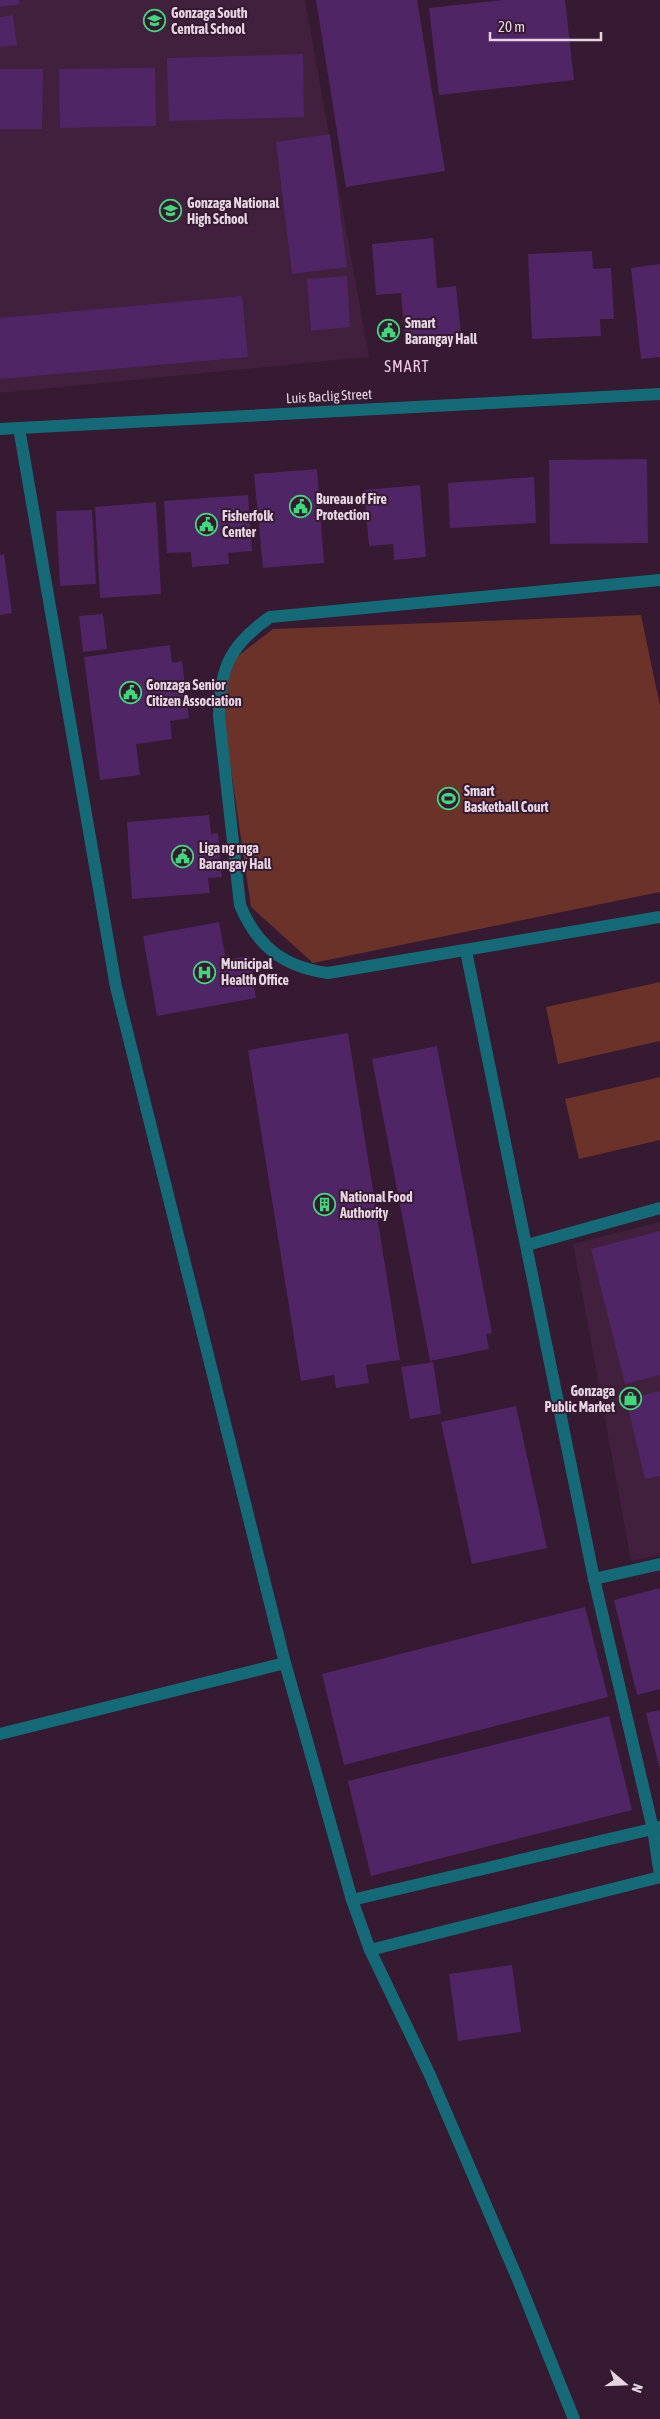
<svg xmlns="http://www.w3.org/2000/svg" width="660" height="2419" font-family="'Asap Condensed',sans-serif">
<rect width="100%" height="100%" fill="#351a31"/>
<g fill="#40203c">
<polygon points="0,0 305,0 369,357 0,393"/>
<polygon points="660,1222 660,1555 631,1561 573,1244"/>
</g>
<g fill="#6a3228">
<polygon points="641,615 660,706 660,892 313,963 251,907 220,695 234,659 273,629"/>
<polygon points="660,982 660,1041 558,1064 546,1007"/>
<polygon points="660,1077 660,1140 579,1159 565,1099"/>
</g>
<g fill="#4f2565">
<polygon points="0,0 19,0 20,4 0,7"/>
<polygon points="316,0 417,0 445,171 346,187"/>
<polygon points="503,0 565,0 574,80 439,95 429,8"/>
<polygon points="13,15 17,45 0,47 0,17"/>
<polygon points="303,54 304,117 169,121 167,58"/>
<polygon points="155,68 156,126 60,128 59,69"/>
<polygon points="0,69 43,69 42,129 0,129"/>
<polygon points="330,134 347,267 292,274 276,142"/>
<polygon points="433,238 437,288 456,286 461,334 405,340 401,293 376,295 372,244"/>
<polygon points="592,251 593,269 611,268 614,319 600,319 601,336 532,339 528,254"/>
<polygon points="660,264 660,357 641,359 631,268"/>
<polygon points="347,276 350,327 311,331 307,279"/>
<polygon points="242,296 248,357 0,379 0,318"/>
<polygon points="647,459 648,543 550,544 549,460"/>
<polygon points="317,469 324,563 263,568 254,474"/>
<polygon points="534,477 536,523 450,528 448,483"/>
<polygon points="420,485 426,557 394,560 393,544 369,546 364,490"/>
<polygon points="248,495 252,551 228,553 229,564 192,567 191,552 167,553 164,501"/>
<polygon points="156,502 161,594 100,598 95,507"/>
<polygon points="92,510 96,584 60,586 56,511"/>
<polygon points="4,554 12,613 0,615 0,555"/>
<polygon points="103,614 107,649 83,652 79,616"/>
<polygon points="170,645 172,663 182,661 189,718 170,721 172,739 136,744 140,775 100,780 84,657"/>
<polygon points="209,815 211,834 218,833 222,877 208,878 210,893 132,899 127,822"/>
<polygon points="219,922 226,960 249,956 256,998 157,1016 143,936"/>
<polygon points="348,1033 400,1360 366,1365 369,1383 336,1388 334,1375 301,1381 248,1050"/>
<polygon points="437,1046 492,1333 486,1334 489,1349 430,1361 372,1059"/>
<polygon points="660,1231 660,1375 625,1384 591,1249"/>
<polygon points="433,1362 441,1414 410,1419 401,1367"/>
<polygon points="660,1391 660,1476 645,1479 626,1399"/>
<polygon points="516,1406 547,1548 472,1564 441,1422"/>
<polygon points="660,1588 660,1689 637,1695 614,1600"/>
<polygon points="585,1607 608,1697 344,1765 322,1674"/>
<polygon points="660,1710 660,1766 659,1766 646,1713"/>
<polygon points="609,1716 632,1810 371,1876 348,1781"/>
<polygon points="512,1965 521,2032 458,2041 449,1974"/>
</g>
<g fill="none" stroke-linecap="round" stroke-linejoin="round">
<g stroke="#156a78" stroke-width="12">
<polyline points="19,428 116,987 285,1663 352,1900 370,1950 430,2075 519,2282 574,2419"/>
<polyline points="0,429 660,394"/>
<path d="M660,580l-390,37c-40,28 -50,50 -51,99l21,189c17,41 43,62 88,68l332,-56"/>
<polyline points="466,951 594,1579 653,1829 660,1875"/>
<polyline points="527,1245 660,1208"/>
<polyline points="594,1579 660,1564"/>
<polyline points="0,1734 285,1663"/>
<polyline points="352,1900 660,1827"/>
<polyline points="370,1950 660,1877"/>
</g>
</g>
<defs>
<symbol id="school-ring" viewBox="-11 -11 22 22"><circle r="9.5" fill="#351a31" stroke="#41d77c" stroke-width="1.5"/><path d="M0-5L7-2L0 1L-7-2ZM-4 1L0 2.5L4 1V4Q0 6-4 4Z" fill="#41d77c"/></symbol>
<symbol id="civic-ring" viewBox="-11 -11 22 22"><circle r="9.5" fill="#351a31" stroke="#41d77c" stroke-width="1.5"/><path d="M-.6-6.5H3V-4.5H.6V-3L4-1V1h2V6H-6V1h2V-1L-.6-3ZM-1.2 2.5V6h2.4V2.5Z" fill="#41d77c"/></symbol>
<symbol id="stadium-ring" viewBox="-11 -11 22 22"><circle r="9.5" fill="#351a31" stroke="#41d77c" stroke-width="1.5"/><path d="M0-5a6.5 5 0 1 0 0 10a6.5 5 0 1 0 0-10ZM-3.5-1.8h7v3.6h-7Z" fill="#41d77c"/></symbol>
<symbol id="hospital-ring" viewBox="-11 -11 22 22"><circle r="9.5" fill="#351a31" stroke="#41d77c" stroke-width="1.5"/><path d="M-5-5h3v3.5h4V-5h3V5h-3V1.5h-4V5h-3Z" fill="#41d77c"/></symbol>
<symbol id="building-ring" viewBox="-11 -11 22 22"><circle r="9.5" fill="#351a31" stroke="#41d77c" stroke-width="1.5"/><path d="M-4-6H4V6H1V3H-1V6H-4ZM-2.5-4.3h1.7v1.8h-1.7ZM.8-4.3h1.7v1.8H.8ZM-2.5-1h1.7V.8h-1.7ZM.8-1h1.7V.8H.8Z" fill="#41d77c"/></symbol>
<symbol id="shop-ring" viewBox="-11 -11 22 22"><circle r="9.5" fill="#351a31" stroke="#41d77c" stroke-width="1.5"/><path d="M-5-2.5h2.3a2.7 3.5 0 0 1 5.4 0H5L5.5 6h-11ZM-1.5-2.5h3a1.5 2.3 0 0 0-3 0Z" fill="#41d77c"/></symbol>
</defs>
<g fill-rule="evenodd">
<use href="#school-ring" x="142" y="8" width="25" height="25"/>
<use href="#school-ring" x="158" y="198" width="25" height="25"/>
<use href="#civic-ring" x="376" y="318" width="25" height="25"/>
<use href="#civic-ring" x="288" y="494" width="25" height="25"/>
<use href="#civic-ring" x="194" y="512" width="25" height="25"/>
<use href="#civic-ring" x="118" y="680" width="25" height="25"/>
<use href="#stadium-ring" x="436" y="786" width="25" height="25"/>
<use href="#civic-ring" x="170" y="844" width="25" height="25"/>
<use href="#hospital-ring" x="192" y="960" width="25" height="25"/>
<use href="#building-ring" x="312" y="1192" width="25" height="25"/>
<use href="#shop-ring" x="618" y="1386" width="25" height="25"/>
</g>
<g text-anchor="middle" stroke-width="4" stroke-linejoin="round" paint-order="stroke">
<g font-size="14" font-weight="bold" fill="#e7d4e3" stroke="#351a31" text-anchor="start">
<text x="171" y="18">Gonzaga South<tspan x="171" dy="16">Central School</tspan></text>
<text x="187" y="208">Gonzaga National<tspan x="187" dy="16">High School</tspan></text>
<text x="405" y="328">Smart<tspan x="405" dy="16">Barangay Hall</tspan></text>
<text x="316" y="504">Bureau of Fire<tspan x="316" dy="16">Protection</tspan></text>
<text x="222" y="521">Fisherfolk<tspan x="222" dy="16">Center</tspan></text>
<text x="146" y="690">Gonzaga Senior<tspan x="146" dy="16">Citizen Association</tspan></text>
<text x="464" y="796">Smart<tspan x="464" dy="16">Basketball Court</tspan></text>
<text x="199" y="853">Liga ng mga<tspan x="199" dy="16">Barangay Hall</tspan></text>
<text x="221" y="969">Municipal<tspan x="221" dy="16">Health Office</tspan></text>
<text x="340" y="1202">National Food<tspan x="340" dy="16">Authority</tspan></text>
<text x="615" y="1396" text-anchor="end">Gonzaga<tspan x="615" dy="16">Public Market</tspan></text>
</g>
<g font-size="14" fill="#e7d4e3" stroke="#351a31">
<text transform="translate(329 396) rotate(-3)" y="5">Luis Baclig Street</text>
</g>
<g font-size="16" letter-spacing="1" fill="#eec9e7" stroke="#351a31">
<text x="407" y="372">SMART</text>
</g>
</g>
<g transform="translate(625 2384) rotate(109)" stroke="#351a31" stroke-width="4" paint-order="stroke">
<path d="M0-4L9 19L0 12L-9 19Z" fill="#e7d4e3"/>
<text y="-8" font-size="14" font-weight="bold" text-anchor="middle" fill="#e7d4e3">N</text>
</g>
<path d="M490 32v8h111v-8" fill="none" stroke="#e7d4e3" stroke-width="2.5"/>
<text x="498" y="32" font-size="15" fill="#e7d4e3" stroke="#351a31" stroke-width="4" paint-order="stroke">20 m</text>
</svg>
